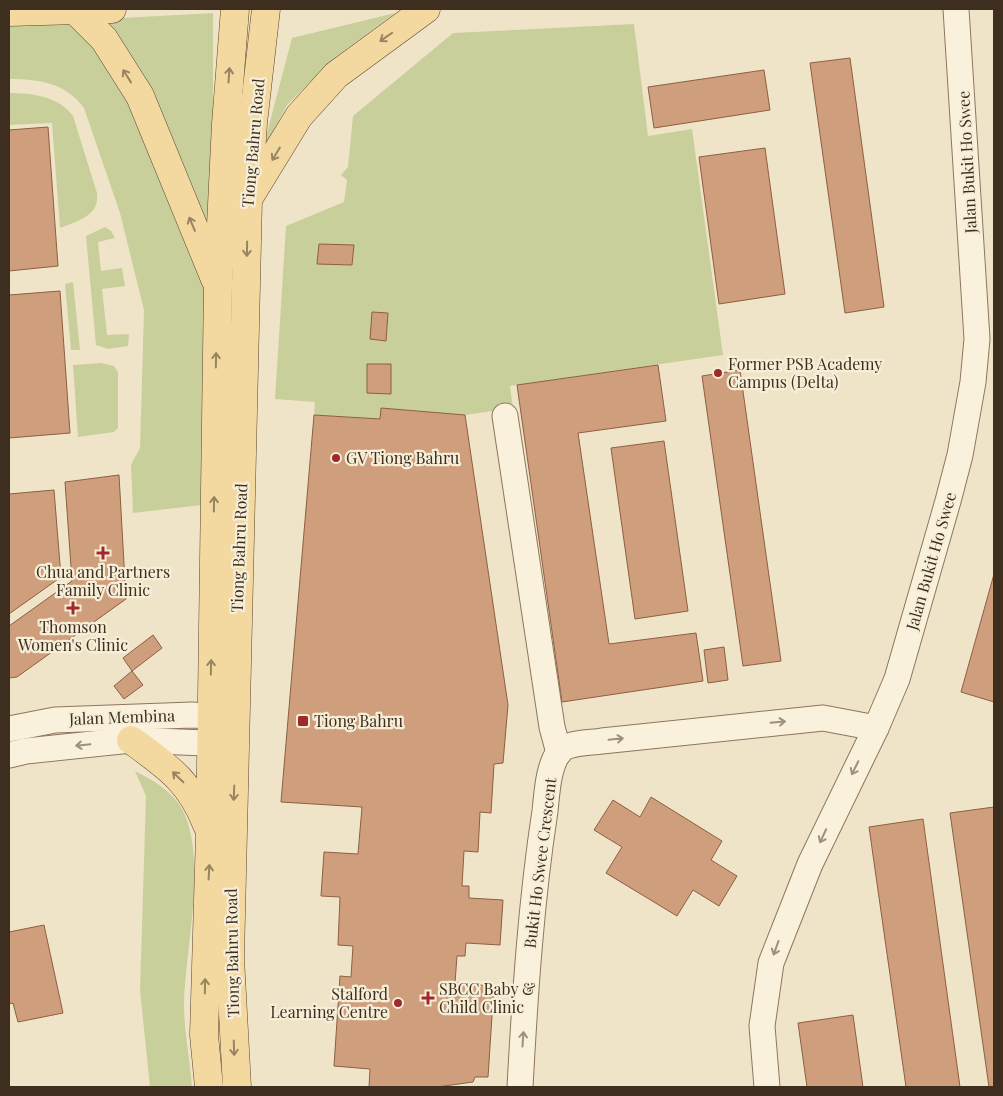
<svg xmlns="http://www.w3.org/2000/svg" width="1003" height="1096" font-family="'Playfair Display',serif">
<rect width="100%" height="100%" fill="#f0e4c8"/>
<g fill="#c9cf9b">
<path d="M213,13v262l-3,229 -77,9 -2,-48 9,-17 4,-138 -24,-97 -36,-105c-18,-25 -45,-29 -75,-29v-58l76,-1z"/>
<polygon points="395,13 334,58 287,105 262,152 292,38"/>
<polygon points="634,24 648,136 692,129 723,355 510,386 513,408 465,415 381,408 380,419 314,415 315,402 275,399 286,226 344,202 347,180 341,175 348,167 353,116 453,33"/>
<path d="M9,93c22,0 50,3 64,23l24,77c3,23 -20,28 -37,35l-8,-105 -43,2z"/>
<polygon points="105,227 111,231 115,238 98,242 101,271 122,268 125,286 102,289 107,335 129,334 128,346 108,349 96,345 86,236"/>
<polygon points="73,282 80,350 71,350 65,284"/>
<polygon points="101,363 114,366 118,372 118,428 114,432 78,437 73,365"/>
<path d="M135,771c18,9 37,20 47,38 26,48 3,141 2,195 0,27 6,56 8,83h-42l-10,-97 6,-194z"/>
</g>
<g fill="#cf9f7d" stroke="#8d5f41">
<polygon points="850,58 884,307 845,313 810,63"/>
<polygon points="764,70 770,110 654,128 648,87"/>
<polygon points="48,127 58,266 9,271 9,130"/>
<polygon points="765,148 785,294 719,304 699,157"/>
<polygon points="319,244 354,245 352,265 317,264"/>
<polygon points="60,291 70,433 9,438 9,295"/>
<polygon points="372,312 388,313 386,341 370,339"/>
<polygon points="367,364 391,364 391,394 367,393"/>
<polygon points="658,365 666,421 578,433 609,644 696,633 703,681 562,702 517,385"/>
<polygon points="740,370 781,661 743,666 702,376"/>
<polygon points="381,408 465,415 508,705 503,763 494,764 491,813 480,812 478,852 464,851 462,886 469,886 469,898 503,900 500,945 466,943 465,956 457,956 455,983 494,986 488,1077 475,1077 473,1082 437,1087 369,1087 370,1069 334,1066 340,976 351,977 353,946 338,945 340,897 321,896 324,852 358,854 362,807 281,802 314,415 380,419"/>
<polygon points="664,441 688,611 635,619 611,448"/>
<polygon points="119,475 126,599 17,677 9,678 9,626 72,581 65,482"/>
<polygon points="54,490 61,577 9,614 9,494"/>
<polygon points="994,574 994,702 961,692"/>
<polygon points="153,635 162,648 132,671 123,658"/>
<polygon points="724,647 728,680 708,683 704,650"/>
<polygon points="132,671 143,685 124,699 114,686"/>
<polygon points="651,797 722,841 711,860 737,876 719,906 693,890 677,916 606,873 622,847 594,830 613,800 640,817"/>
<polygon points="994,807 994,1087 989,1087 950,813"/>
<polygon points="923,819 960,1087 906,1087 869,827"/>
<polygon points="44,925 63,1013 18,1022 13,1003 9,1004 9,932"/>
<polygon points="853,1015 863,1087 807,1087 798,1023"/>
</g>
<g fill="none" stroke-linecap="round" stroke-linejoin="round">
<defs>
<g id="minor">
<polyline points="505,416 552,727 559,753"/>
<polyline points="9,729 55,720 192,715 231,717"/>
<polyline points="9,755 26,751 131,740 230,744"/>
<path d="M520,1087c5,-92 11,-185 25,-276 2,-18 3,-44 14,-59 8,-10 32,-9 43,-11l221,-23 53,10"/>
<polyline points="767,1087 762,1026 771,963 810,864 876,728 897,679 948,501 960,455 973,382 977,339 956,9"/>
</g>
<g id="major">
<polyline points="75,10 104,39 140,96 215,279"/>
<polyline points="9,12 112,9"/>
<polyline points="250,196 299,116 336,75 426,9"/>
<path d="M131,740c37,27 59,41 76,85"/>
<polyline points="209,1087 204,1035 210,834 218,286 226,124 235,9"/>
<polyline points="237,1087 230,958 248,200 253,123 266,9"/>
</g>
</defs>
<use href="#minor" stroke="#8d765c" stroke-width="27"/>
<use href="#major" stroke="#5b4430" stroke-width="29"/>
<use href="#minor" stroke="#faf1dc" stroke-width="25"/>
<use href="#major" stroke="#f3d9a0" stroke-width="28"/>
</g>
<defs><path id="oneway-shaft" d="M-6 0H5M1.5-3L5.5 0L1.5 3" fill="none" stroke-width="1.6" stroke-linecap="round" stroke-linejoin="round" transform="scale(1.25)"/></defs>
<g stroke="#988460">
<use href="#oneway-shaft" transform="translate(386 37) rotate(145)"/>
<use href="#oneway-shaft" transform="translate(229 75) rotate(-86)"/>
<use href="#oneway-shaft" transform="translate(127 76) rotate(-122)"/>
<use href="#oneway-shaft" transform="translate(276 154) rotate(121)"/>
<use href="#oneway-shaft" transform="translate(192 224) rotate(-113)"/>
<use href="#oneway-shaft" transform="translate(247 249) rotate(91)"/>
<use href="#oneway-shaft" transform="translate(216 360) rotate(-89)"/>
<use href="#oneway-shaft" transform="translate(214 504) rotate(-89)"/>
<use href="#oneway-shaft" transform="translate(211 667) rotate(-89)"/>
<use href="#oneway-shaft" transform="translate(178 777) rotate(-136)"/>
<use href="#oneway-shaft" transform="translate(234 793) rotate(92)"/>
<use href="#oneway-shaft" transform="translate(209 872) rotate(-87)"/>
<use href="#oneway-shaft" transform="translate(205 986) rotate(-89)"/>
<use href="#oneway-shaft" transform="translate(234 1048) rotate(88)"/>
</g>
<g stroke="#9c907e">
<use href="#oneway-shaft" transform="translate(778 722) rotate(-5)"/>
<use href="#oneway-shaft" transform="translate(616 739) rotate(-6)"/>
<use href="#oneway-shaft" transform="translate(83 745) rotate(174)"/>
<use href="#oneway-shaft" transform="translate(855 768) rotate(116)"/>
<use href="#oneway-shaft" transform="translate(823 836) rotate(115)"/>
<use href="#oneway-shaft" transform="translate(776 948) rotate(110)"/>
<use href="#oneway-shaft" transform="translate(523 1039) rotate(-86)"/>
</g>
<g fill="#9e2a2b" stroke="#f7eed8" stroke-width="2">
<circle cx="718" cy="373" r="5"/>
<circle cx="336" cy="458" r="5"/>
<path d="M100.5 545.5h5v5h5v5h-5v5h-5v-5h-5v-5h5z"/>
<path d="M70.5 600.5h5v5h5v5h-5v5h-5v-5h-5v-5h5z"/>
<rect x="297" y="715" width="12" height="12" rx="2.5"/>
<path d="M425.5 990.5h5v5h5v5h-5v5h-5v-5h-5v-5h5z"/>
<circle cx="398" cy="1003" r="5"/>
</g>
<g text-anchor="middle" stroke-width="4.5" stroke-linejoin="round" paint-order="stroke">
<g font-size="16" fill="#3d2e20" stroke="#f7eed8">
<text transform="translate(253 143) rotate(-85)" y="6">Tiong Bahru Road</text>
<text transform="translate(967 162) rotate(-93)" y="6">Jalan Bukit Ho Swee</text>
<text transform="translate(239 548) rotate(-88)" y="6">Tiong Bahru Road</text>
<text transform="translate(931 561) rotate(-74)" y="6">Jalan Bukit Ho Swee</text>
<text transform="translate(122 717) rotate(-2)" y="6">Jalan Membina</text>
<text transform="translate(540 863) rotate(-83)" y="6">Bukit Ho Swee Crescent</text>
<text transform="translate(232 953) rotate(-91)" y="6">Tiong Bahru Road</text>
</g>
<g font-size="16" fill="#3d2e20" stroke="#f7eed8" text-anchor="start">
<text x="728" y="370">Former PSB Academy<tspan x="728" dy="18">Campus (Delta)</tspan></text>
<text x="346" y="464">GV Tiong Bahru</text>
<text x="103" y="578" text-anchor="middle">Chua and Partners<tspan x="103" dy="18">Family Clinic</tspan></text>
<text x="73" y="633" text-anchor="middle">Thomson<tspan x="73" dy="18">Women's Clinic</tspan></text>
<text x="314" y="727">Tiong Bahru</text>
<text x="439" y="995">SBCC Baby &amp;<tspan x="439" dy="18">Child Clinic</tspan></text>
<text x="388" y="1000" text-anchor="end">Stalford<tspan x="388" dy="18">Learning Centre</tspan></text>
</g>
</g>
<rect width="1003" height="1096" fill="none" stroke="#3d2e20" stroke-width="20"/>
</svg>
